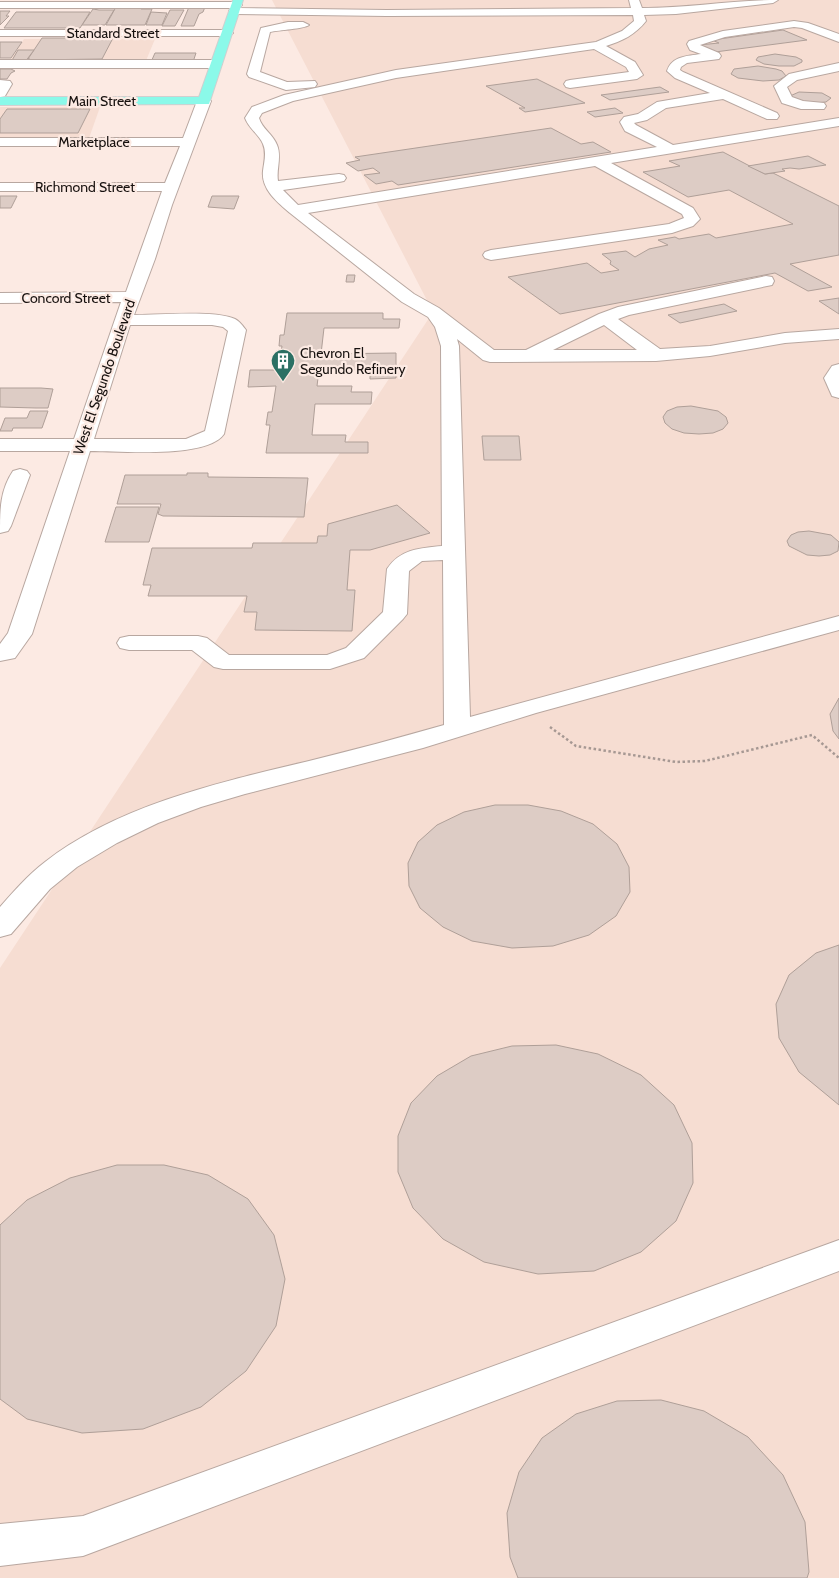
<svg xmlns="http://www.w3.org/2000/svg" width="839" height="1578" font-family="Cabin,sans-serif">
<rect width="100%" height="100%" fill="#fceae3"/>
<g fill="#f6ddd2">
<polygon points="272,0 839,0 839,1578 0,1578 0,968 433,312"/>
<polygon points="24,39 155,39 145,63 8,63"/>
<polygon points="0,107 100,107 88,141 0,140"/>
</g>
<g fill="#ddccc5" stroke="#af9f98">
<polygon points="116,7 142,7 141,9 152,9 145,25 106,25"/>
<polygon points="189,7 205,7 203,12 199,14 194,26 181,26"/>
<polygon points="93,9 99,10 114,10 105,25 82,25"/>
<polygon points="170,10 184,10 175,26 162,26"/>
<polygon points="0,11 10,11 6,16 9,16 0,25"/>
<polygon points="16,12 90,12 80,28 4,28"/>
<polygon points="151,12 167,13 162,25 146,25"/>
<polygon points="783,30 807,40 715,52 699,45 719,43 712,40"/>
<polygon points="42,38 113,38 102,59 29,60 30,59 28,59"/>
<polygon points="0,42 22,42 11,58 0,58"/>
<polygon points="18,50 34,50 25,62 11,62"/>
<polygon points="155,53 196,53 193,62 151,62"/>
<polygon points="775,54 796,57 802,60 802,62 794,66 779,66 764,64 756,60 758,57"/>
<polygon points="758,66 776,69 782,71 786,76 779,80 763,81 738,78 731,74 734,69"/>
<polygon points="0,69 11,69 15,71 11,73 7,79 0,79"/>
<polygon points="537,79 585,103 525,112 519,108 525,108 486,86"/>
<polygon points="660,87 669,92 610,100 601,95"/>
<polygon points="799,92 822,93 831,98 826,102 814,103 795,100 790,96"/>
<polygon points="615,108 623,113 595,117 587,112"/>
<polygon points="7,109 90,109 78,133 0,133 0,119"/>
<polygon points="551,128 581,144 593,142 611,152 398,185 392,181 376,184 364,175 380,173 373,168 358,171 346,163 360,160 355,157"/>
<polygon points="723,152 765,174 773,173 839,206 839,255 790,264 832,287 808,291 775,273 560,314 508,277 587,263 601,273 619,270 610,264 611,261 602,254 626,251 635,257 649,249 668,245 658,240 675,237 679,239 709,234 716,238 793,224 729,190 688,197 643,172 680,166 669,161"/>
<polygon points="808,156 826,165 799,169 790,168 782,169 785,171 765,174 748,166"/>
<polygon points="0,196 17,196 11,208 0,208"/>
<polygon points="212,196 239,196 234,209 208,207"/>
<polygon points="347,275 355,275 354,282 346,282"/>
<polygon points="839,298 839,314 819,301"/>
<polygon points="724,304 737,311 680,323 668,315"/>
<polygon points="287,313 383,313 383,319 400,319 399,328 324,328 321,354 396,353 396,378 370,379 370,370 319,370 317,386 352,386 351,392 372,392 371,404 315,404 312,435 346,435 345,442 368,442 368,453 266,453 270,425 266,425 268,412 272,412 276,386 248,387 250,370 278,370 282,346 279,346 280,335 284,335"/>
<polygon points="0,388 41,388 53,389 48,408 36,408 0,407"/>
<polygon points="691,406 718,411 726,417 728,423 723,429 713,433 699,434 684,433 672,429 665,423 663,417 667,411 677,407"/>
<polygon points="30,411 48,411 42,428 13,428 12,431 0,431 5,418 27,418"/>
<polygon points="482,436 519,436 521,460 484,460"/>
<polygon points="187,473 208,473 208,477 308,478 304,517 163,516 158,514 161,504 117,504 125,475 187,475"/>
<polygon points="397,505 430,533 370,550 350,550 347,590 355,590 352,631 255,630 257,612 244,612 247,596 148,596 151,585 143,585 152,548 252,548 253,543 317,543 318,536 327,536 328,524"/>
<polygon points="116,507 159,507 149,542 105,542"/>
<polygon points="809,531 831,535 839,542 838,551 830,555 819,556 807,555 789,546 787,541 791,535 798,532"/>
<polygon points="839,698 839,739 833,731 830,714"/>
<polygon points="495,805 528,805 561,811 593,824 617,844 629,867 630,892 616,916 589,935 553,946 512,948 472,941 443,927 420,908 409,886 408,863 418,842 437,825 464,812"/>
<polygon points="839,945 839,1105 799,1072 779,1038 776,1004 789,975 816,953"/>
<polygon points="556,1045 598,1054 641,1075 674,1105 692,1143 693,1183 676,1221 641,1252 594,1271 538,1274 484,1262 443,1239 413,1208 398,1172 398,1136 411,1103 437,1076 471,1056 512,1046"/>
<polygon points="117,1165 164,1165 208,1175 248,1199 274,1235 285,1279 276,1326 246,1371 201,1407 143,1429 82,1433 27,1419 0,1399 0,1225 27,1200 70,1178"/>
<polygon points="661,1400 704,1411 748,1437 783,1475 805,1522 809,1572 807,1578 518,1578 510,1557 507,1513 519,1472 542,1438 576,1414 617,1401"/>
</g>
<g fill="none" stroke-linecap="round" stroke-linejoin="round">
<defs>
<g id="minor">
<path d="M629,0h10l3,8c46,0 91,-8 136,-8l-5,3 -97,11 -32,1 2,6c-11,14 -24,20 -40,25l29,16 8,13 -6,4 -67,9 -4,-1 -2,-3 2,-3 4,-1 59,-8 -3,-5 -32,-18 -198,29 -103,23 -31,12 -3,5c3,11 14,16 18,27 5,12 -1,24 1,36l61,-7 5,1 2,3 -2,3 -5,1 -56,8 15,15 359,-58 -32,-16 -5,-9 4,-5 14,-3 19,-12 53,-9 -35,-15 -8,-7c5,-15 20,-15 34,-17l-11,-4 -3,-6 2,-3 34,-10 71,-10 14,2 31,11v8l-37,-14 -8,-1 -69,10 -25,8 19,8 2,3 -2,3 -32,4 -6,4 -1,3 3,2 94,41 2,3 -2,3h-10l-44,-20 -57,9 -19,12 -13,3 2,2 37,20 166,-27v8l-228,37 82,45 7,11 -7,7 -21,7 -181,27 -6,-2 -2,-3 2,-3 6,-2 178,-26 15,-6 -2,-4 -87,-48 -287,47 106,81 25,14 55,42h32l73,-36 19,-7 148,-31 6,1 2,4 -2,4 -143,30 -11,4 42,30 50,-3 75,-13 54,-4v10l-54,4 -75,13 -54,5 -166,1 -7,-2 -26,-21 2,7 11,371 369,-101v14l-303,83 -113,35 -178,46 -44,13 -43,16 -41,20 -40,24 -27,22 -39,45 -11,3v-30c14,-16 28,-32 45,-45 73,-57 176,-80 264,-101 45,-11 90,-23 135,-36l-1,-165 -21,1 -13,10 -2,43 -4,5 -39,39 -34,11h-107l-9,-2 -22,-17h-63l-9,-2 -3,-5 3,-5 9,-2h69l9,2 22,17h98l19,-7 37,-36 4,-43c13,-20 33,-21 55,-23l-1,-200 -6,-19 -7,-10 -26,-15 -112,-89c-13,-11 -29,-24 -27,-42 1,-9 4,-18 0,-27 -4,-10 -14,-15 -18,-26l7,-11 32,-12 112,-25 200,-28 26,-11 12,-10 -1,-6 -246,1 -152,-2 -6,-3 3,-3h-232v-6h236l6,3 -4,3 149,2 244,-2zM604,325l33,25h-84z"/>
<path d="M288,22h15l6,3c-5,4 -30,5 -39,7l-10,40 27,10 28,-1 2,3 -2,3 -29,3 -37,-13 -2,-3 14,-46z"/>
<polygon points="0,30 227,30 233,33 227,36 0,36"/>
<polygon points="0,60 216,60 222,64 216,68 0,68"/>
<polygon points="839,63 839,71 797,80 787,87 792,97 803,101 824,103 826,106 824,109 801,109 782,103 774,86 789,74"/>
<polygon points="0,80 10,81 12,84 5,96 0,97"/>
<path d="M204,97l7,4 -39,104 -17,54 -21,56c24,0 81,-5 101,4 4,2 8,7 11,11l-22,104c-17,25 -104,17 -134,17l-58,183 -17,24 -15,3v-17l8,-11 62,-182h-70v-12h74l47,-137 -121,1v-10l126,-1 36,-101h-162v-8h165l15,-37h-180v-8h183l14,-37zM130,325h82l11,2 5,4 -23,100 -19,8h-92z"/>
<polygon points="839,364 839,398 832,396 824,378 832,366"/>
<path d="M20,469l7,2 3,4 -19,51 -3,5 -8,2c0,-23 0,-43 13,-62z"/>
<polygon points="839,1240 839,1271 83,1556 0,1566 0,1524 83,1516"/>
</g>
<polygon id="major" points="233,0 243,0 209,104 0,105 0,97 199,97"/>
</defs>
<use href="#minor" stroke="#b8a7a0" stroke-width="2"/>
<use href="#major" stroke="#d1cfcf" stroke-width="2"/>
<polyline stroke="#a69893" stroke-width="2.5" stroke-dasharray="2.5 2.5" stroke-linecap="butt" points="550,727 576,746 676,762 705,761 812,735 839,758"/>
<use href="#minor" fill="#fff" fill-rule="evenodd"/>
<use href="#major" fill="#8bf9e9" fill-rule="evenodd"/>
</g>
<defs>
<symbol id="building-pin" viewBox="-11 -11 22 30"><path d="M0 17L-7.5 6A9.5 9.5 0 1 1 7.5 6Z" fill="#2b7064" stroke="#fceae3"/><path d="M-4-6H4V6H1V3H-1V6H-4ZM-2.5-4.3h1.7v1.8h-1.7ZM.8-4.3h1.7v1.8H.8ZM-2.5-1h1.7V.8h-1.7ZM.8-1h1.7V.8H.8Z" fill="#fff"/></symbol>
</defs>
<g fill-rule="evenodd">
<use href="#building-pin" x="269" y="347" width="28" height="38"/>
</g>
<g text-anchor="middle" stroke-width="4.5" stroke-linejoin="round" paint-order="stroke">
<g font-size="14" fill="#17110f" stroke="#fceae3">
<text x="113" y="38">Standard Street</text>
<text x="102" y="106">Main Street</text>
<text x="94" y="147">Marketplace</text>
<text x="85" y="192">Richmond Street</text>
<text x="66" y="303">Concord Street</text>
<text transform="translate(104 377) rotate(-71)" y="5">West El Segundo Boulevard</text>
</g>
<g font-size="14" fill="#17110f" stroke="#fceae3" text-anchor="start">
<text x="300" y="358">Chevron El<tspan x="300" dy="16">Segundo Refinery</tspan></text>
</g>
</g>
</svg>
